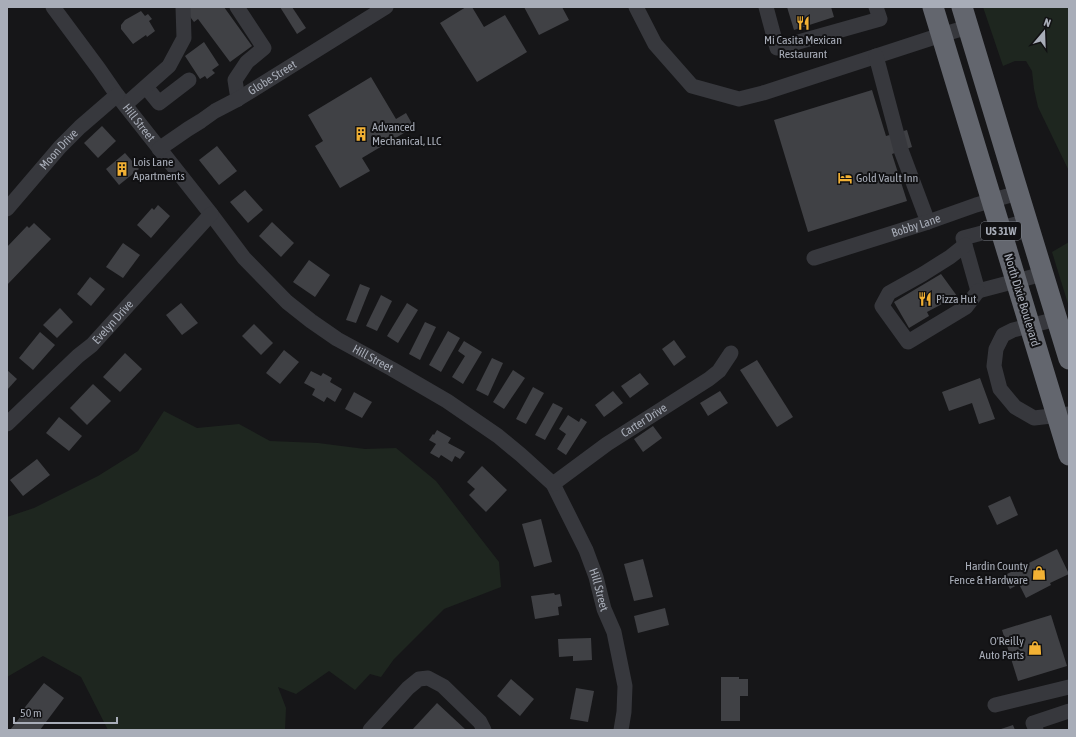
<svg xmlns="http://www.w3.org/2000/svg" width="1076" height="737" font-family="'Asap Condensed',sans-serif">
<rect width="100%" height="100%" fill="#161618"/>
<g fill="#1e261f">
<polygon points="983,7 1069,7 1069,171 1038,107 1034,89 1032,71 1026,61 1015,61 1003,66"/>
<polygon points="1069,242 1069,307 1052,252"/>
<polygon points="164,411 197,428 239,424 270,441 318,443 365,449 396,448 436,481 499,562 501,587 444,609 394,659 381,677 370,674 355,690 329,671 296,694 278,687 286,708 285,730 108,730 81,677 43,656 7,677 7,517 34,508 98,476 138,451"/>
</g>
<g fill="#404145">
<polygon points="189,7 224,7 252,46 230,62 198,19 194,22 185,10"/>
<polygon points="280,7 292,7 306,28 297,34"/>
<polygon points="466,7 472,7 484,27 505,15 527,52 477,82 440,23"/>
<polygon points="524,7 562,7 569,20 539,35"/>
<polygon points="787,7 831,7 834,17 794,30"/>
<polygon points="141,11 145,16 148,14 152,19 149,21 155,31 147,37 146,35 133,44 121,29 121,25 125,20"/>
<polygon points="204,42 219,65 212,70 215,73 207,79 205,76 200,79 185,56"/>
<polygon points="371,77 396,119 406,113 414,127 362,158 370,171 340,188 315,146 323,141 308,115"/>
<polygon points="872,90 886,136 907,130 912,147 892,154 907,201 808,232 774,120"/>
<polygon points="102,126 116,141 98,158 84,143"/>
<polygon points="217,146 237,171 219,185 199,160"/>
<polygon points="125,153 139,169 119,185 106,169"/>
<polygon points="245,190 263,210 248,223 230,202"/>
<polygon points="158,205 170,216 151,238 137,225 152,208 154,210"/>
<polygon points="272,222 294,243 281,257 259,236"/>
<polygon points="34,223 51,239 7,285 7,247 27,226 29,228"/>
<polygon points="123,243 140,255 123,278 106,267"/>
<polygon points="309,260 330,275 315,297 293,282"/>
<polygon points="941,274 957,296 927,312 929,316 909,328 894,302"/>
<polygon points="90,277 105,289 91,306 77,294"/>
<polygon points="360,284 370,288 356,323 346,320"/>
<polygon points="381,295 392,301 377,331 366,326"/>
<polygon points="181,303 198,323 182,335 166,315"/>
<polygon points="407,303 418,310 398,343 387,336"/>
<polygon points="60,308 73,322 57,338 43,325"/>
<polygon points="425,322 436,327 420,360 409,354"/>
<polygon points="254,324 273,343 261,355 242,336"/>
<polygon points="448,331 460,338 441,372 429,365"/>
<polygon points="40,332 55,345 33,370 19,358"/>
<polygon points="674,340 686,357 674,366 662,349"/>
<polygon points="464,341 482,352 463,384 452,377 465,356 458,351"/>
<polygon points="284,350 299,362 280,384 266,373"/>
<polygon points="125,353 142,369 120,392 103,377"/>
<polygon points="492,358 503,363 488,396 476,390"/>
<polygon points="757,360 793,417 777,427 740,370"/>
<polygon points="7,370 17,379 7,390"/>
<polygon points="513,370 525,378 504,409 493,402"/>
<polygon points="311,371 321,376 323,373 332,378 330,382 342,389 335,402 327,397 324,402 312,395 315,389 304,383"/>
<polygon points="640,373 649,384 630,398 621,386"/>
<polygon points="980,378 995,419 979,424 972,403 949,411 942,392"/>
<polygon points="93,384 111,401 87,425 70,408"/>
<polygon points="533,387 544,393 526,424 516,419"/>
<polygon points="613,391 623,403 604,417 595,405"/>
<polygon points="720,391 728,403 708,416 700,403"/>
<polygon points="354,392 372,402 362,418 345,409"/>
<polygon points="553,403 563,408 545,440 535,435"/>
<polygon points="568,415 579,422 581,418 587,422 566,455 557,449 566,434 559,429"/>
<polygon points="59,417 82,436 69,451 46,433"/>
<polygon points="653,426 662,438 643,452 634,439"/>
<polygon points="437,430 451,438 448,443 465,452 460,459 455,456 452,462 441,455 439,458 430,453 436,444 429,440 433,434 434,435"/>
<polygon points="37,459 50,475 23,496 10,480"/>
<polygon points="482,466 507,490 486,512 469,495 475,489 467,482"/>
<polygon points="1010,496 1018,515 997,525 988,506"/>
<polygon points="541,519 552,562 534,567 522,524"/>
<polygon points="1057,549 1069,574 1050,583 1051,585 1026,598 1019,584 1010,589 1003,576"/>
<polygon points="643,559 653,597 634,601 624,564"/>
<polygon points="554,593 555,595 560,594 562,606 558,607 559,615 535,619 531,596"/>
<polygon points="665,608 669,625 638,633 634,616"/>
<polygon points="1051,615 1067,666 1018,681 1002,630"/>
<polygon points="591,638 592,660 573,661 573,656 559,657 558,639"/>
<polygon points="721,677 739,677 739,679 748,679 748,696 740,696 740,721 721,721"/>
<polygon points="511,679 534,699 520,716 497,696"/>
<polygon points="44,683 64,698 40,730 10,730 24,712 22,711"/>
<polygon points="576,688 594,691 588,722 570,719"/>
<polygon points="437,703 466,730 412,730"/>
<polygon points="1013,725 1015,730 998,730"/>
</g>
<g fill="none" stroke-linecap="round" stroke-linejoin="round">
<g stroke="#37383d" stroke-width="15">
<path id="s1" d="M53,7l46,62 18,26 94,119 33,44 43,44 24,19 26,18 55,30 55,32 51,35 23,19 32,29 33,66 10,27 8,32 10,23 11,54 -1,26 -3,18"/>
<polyline points="237,7 264,48 247,62 235,80 238,99"/>
<polyline points="636,7 655,44 692,86 739,99 763,93 941,35 968,27"/>
<polyline points="766,7 777,48 880,19 876,7"/>
<polyline points="876,56 901,150 928,222"/>
<polyline points="146,87 159,103 189,80"/>
<polyline points="125,105 169,66 184,38 183,7"/>
<path id="s2" d="M159,149l29,-20 13,-8 14,-10 23,-12 148,-92"/>
<path id="s3" d="M7,209l53,-62 20,-20 37,-32"/>
<polyline points="1027,221 963,238 978,291 1043,274"/>
<polyline points="965,245 950,257 923,274 889,293 882,306 908,342 966,307 978,291"/>
<path id="s4" d="M814,258l114,-36 48,-17 42,-12"/>
<polyline points="1057,319 1013,330 1003,335 996,349 994,366 1000,389 1015,407 1034,418 1069,414"/>
<path id="s5" d="M7,424l71,-68 14,-11 119,-131"/>
<path id="s6" d="M553,484l54,-40 102,-65 10,-8 12,-18"/>
<polyline points="995,705 1069,687"/>
<polyline points="370,730 408,688 419,679 428,678 443,686 480,722 484,730"/>
<polyline points="1036,730 1033,723 1069,711"/>
</g>
<g stroke="#63666e" stroke-width="21">
<polyline points="933,7 1069,455"/>
<polyline points="962,7 1014,179 1069,359"/>
</g>
</g>
<defs>
<symbol id="restaurant-bare" viewBox="-9 -9 18 18"><path d="M-5-6h1v4h1v-4h1v4h1v-4h1v5L-1.5 .5V6h-2V.5L-5-1ZM5-6V6H3V1.5H1.5Q1.5-4 5-6Z" fill="#f2b134" stroke="#111113" stroke-width="2.5" paint-order="stroke"/></symbol>
<symbol id="building-bare" viewBox="-9 -9 18 18"><path d="M-4-6H4V6H1V3H-1V6H-4ZM-2.5-4.3h1.7v1.8h-1.7ZM.8-4.3h1.7v1.8H.8ZM-2.5-1h1.7V.8h-1.7ZM.8-1h1.7V.8H.8Z" fill="#f2b134" stroke="#111113" stroke-width="2.5" paint-order="stroke"/></symbol>
<symbol id="hotel-bare" viewBox="-9 -9 18 18"><path d="M-6-4.5h1.5V1H6V5H4.5V3h-9V5H-6ZM-4 0a1.8 1.8 0 1 1 3.6 0ZM.5 0V-2.5h3Q6-2.5 6 0Z" fill="#f2b134" stroke="#111113" stroke-width="2.5" paint-order="stroke"/></symbol>
<symbol id="shop-bare" viewBox="-9 -9 18 18"><path d="M-5-2.5h2.3a2.7 3.5 0 0 1 5.4 0H5L5.5 6h-11ZM-1.5-2.5h3a1.5 2.3 0 0 0-3 0Z" fill="#f2b134" stroke="#111113" stroke-width="2.5" paint-order="stroke"/></symbol>
</defs>
<g fill-rule="evenodd">
<use href="#restaurant-bare" x="793" y="13" width="20" height="20"/>
<use href="#building-bare" x="351" y="124" width="20" height="20"/>
<use href="#building-bare" x="112" y="159" width="20" height="20"/>
<use href="#hotel-bare" x="835" y="168" width="20" height="20"/>
<use href="#restaurant-bare" x="915" y="289" width="20" height="20"/>
<use href="#shop-bare" x="1029" y="563" width="20" height="20"/>
<use href="#shop-bare" x="1025" y="638" width="20" height="20"/>
</g>
<g text-anchor="middle" stroke-width="4" stroke-linejoin="round" paint-order="stroke">
<rect fill="#111113" stroke="#7b7e86" stroke-width="1" x="981" y="222" width="40" height="18" rx="3"/>
<g font-size="11" font-weight="bold" fill="#a8adb8">
<text x="1001" y="235">US 31W</text>
</g>
<g font-size="12" fill="#a8adb8" stroke="#111113" text-anchor="start">
<text x="803" y="44" text-anchor="middle">Mi Casita Mexican<tspan x="803" dy="14">Restaurant</tspan></text>
<text x="372" y="131">Advanced<tspan x="372" dy="14">Mechanical, LLC</tspan></text>
<text x="133" y="166">Lois Lane<tspan x="133" dy="14">Apartments</tspan></text>
<text x="856" y="182">Gold Vault Inn</text>
<text x="936" y="303">Pizza Hut</text>
<text x="1028" y="570" text-anchor="end">Hardin County<tspan x="1028" dy="14">Fence &amp; Hardware</tspan></text>
<text x="1024" y="645" text-anchor="end">O'Reilly<tspan x="1024" dy="14">Auto Parts</tspan></text>
</g>
<g font-size="12" fill="#a8adb8" stroke="#111113">
<text dy="4" stroke="none"><textPath href="#s2" startOffset="134">Globe Street</textPath></text>
<text dy="4" stroke="none"><textPath href="#s1" startOffset="144">Hill Street</textPath></text>
<text dy="4" stroke="none"><textPath href="#s3" startOffset="79">Moon Drive</textPath></text>
<text dy="4" stroke="none"><textPath href="#s4" startOffset="107">Bobby Lane</textPath></text>
<text transform="translate(1022 300) rotate(73)" y="4">North Dixie Boulevard</text>
<text dy="4" stroke="none"><textPath href="#s5" startOffset="147">Evelyn Drive</textPath></text>
<text dy="4" stroke="none"><textPath href="#s1" startOffset="480">Hill Street</textPath></text>
<text dy="4" stroke="none"><textPath href="#s6" startOffset="111">Carter Drive</textPath></text>
<text dy="4" stroke="none"><textPath href="#s1" startOffset="816">Hill Street</textPath></text>
</g>
</g>
<rect width="1076" height="737" fill="none" stroke="#a8adb8" stroke-width="16"/>
<g transform="translate(1044 32) rotate(19)" stroke="#111113" stroke-width="3" paint-order="stroke">
<path d="M0-3L7 15L0 10L-7 15Z" fill="#a8adb8"/>
<text y="-6" font-size="11" font-weight="bold" text-anchor="middle" fill="#a8adb8">N</text>
</g>
<path d="M14 717v6h103v-6" fill="none" stroke="#a8adb8" stroke-width="2"/>
<text x="20" y="717" font-size="12" fill="#a8adb8" stroke="#111113" stroke-width="3" paint-order="stroke">50 m</text>
</svg>
